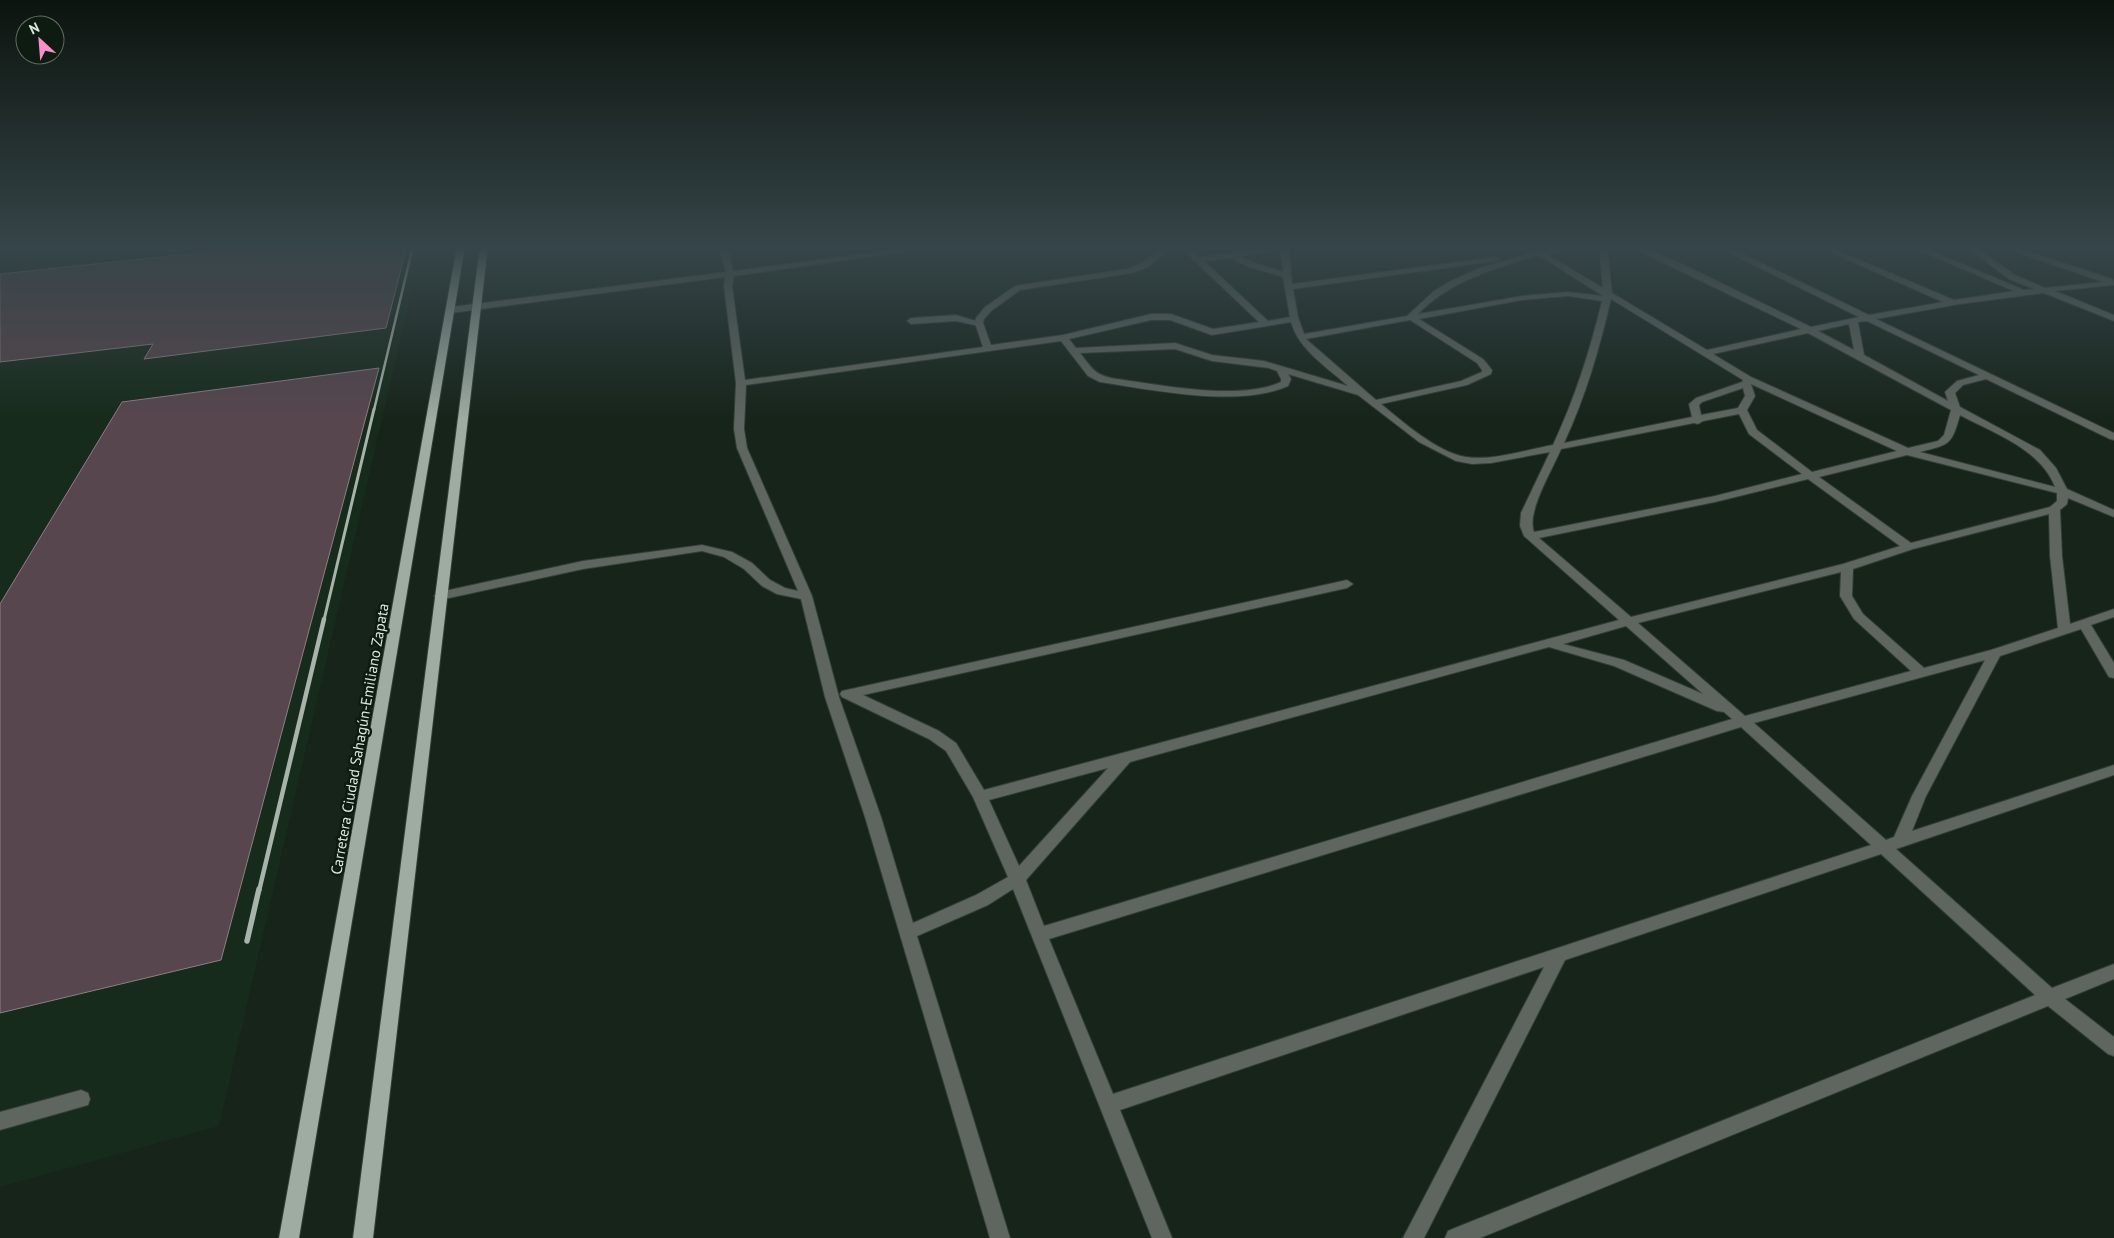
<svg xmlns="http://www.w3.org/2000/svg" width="2114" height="1238" font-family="'PT Sans',sans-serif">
<rect width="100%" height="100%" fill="#16241a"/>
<polygon fill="#172b1c" points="0,246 422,246 219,1126 0,1187"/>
<g fill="#57464e" stroke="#917d87">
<polygon points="211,246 407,246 386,328 144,359 153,344 0,362 0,274 208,252"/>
<polygon points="379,368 221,960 0,1013 0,604 122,402"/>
</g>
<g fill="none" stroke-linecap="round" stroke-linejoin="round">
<defs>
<g id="service">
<polygon points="956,315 983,323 979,326 956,321 911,324 907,321 911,318"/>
<polygon points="81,1090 88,1093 90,1099 88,1105 0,1130 0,1112"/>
</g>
<path id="minor" d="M719,246h8l6,25 190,-25h24l-213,30 -2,10 13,94 238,-33 -8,-24 1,-5 9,-11 30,-21 112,-17 15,-6 22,-17h9l-25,21 -16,6 -112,17 -29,21 -7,8 -1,4 8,22 72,-10 88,-21h20l42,15 46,-7 -80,-76h9l12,11 77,-11h22l-10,3 3,35 204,-27 4,2 -4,2 -203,28 5,28 6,17 103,-18 27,-25 15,-9 31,-14 54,-16 36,-6h20l-42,9 55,33 -4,-42h8l5,47 95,57 94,-21 -173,-83h11l43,18 129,63 48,-10 -144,-71h11l143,69 74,-13 -127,-56h11l127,54 60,-9 -105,-45h11l104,44 10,-1 -25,-10 -44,-33h9l41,29 30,13 58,-6 -104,-36h13l100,33 2,2v4l-59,6 59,24v6l-70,-28 -84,11 -84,15 238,114v7l-4,-1 -124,-60 -23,6 -8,8 5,14 80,43 16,18 11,21 47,21v7l-46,-19 -1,6 -7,6 2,46 8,68 44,-15v8l-23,8 23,38v15l-5,-1 -28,-48 -81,27 -74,140 -14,35 202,-66v10l-218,74 156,139 62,-24v15l-49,20 49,38v19l-6,-2 -60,-48 -568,232h-35l3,-7 7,-3 580,-233 -154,-141 -316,106 -141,278h-21l141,-271 -424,143 52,128h-20l-139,-349 -25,16 -71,31 93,302h-20l-125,-421 -40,-120 -24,-98 -24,-5 -15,-8 -18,-17 -20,-12 -22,-6 -119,18 -143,31 -6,-4 6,-4 143,-31 119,-16 30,7 20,11 18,17 15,8 13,3 -61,-143 -3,-19 2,-46 -12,-97 1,-9 -274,36 -4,-3 4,-3 275,-35zM1281,250l2,22 -28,-9 -15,-7zM1536,256h4l63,40 -35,-4 -46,4 -104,18c32,-33 75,-45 118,-58zM1231,258l18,9 34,10 7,40 -22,4 -64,-60zM1568,296l34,5c-12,50 -27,97 -49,144 -28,5 -59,16 -87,12 -28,-4 -63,-35 -85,-53l86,-19 24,-11 1,-4 -9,-11 -64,-40 103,-19zM1611,299l132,81 -1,2 -46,16 -7,6 3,13 -128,26c22,-48 35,-93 47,-144zM1151,320h19l42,15 79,-13c8,28 36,45 57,64l-84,-25 -52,-6 -37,-12 -99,5 -7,-9zM1410,320l67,43 5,7v2l-21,9 -85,19 -70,-61zM1867,321l112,54 -22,6 -12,11 3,9 -84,-46 -6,-33zM1849,324l5,26 -36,-19zM1808,333l143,77 -7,25 -6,6 -30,7 -157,-71 -38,-23zM1061,341l27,35 12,6c53,8 138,26 188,4l3,-7 -3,-5 70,21 61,47 37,19 16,3 19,-1 59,-11 -29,61 -1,13 4,10 95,84 -635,170 -28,-47 -17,-12 -76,-36 484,-107 6,-4 -6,-4 -505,111 -2,3 2,3 87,42 17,12 27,46 35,80 -32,18 -63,28 -32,-106 -42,-120 -27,-101 -65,-148 -3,-19 2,-44zM1175,349l37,12 57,7 8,3 4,8v3c-42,19 -119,3 -164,-3 -21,-3 -24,-9 -37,-26zM1751,384l146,67 -85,21 -55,-42 -10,-20 8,-14zM1743,388l2,8 -7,12 -37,7 -2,-10 3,-3zM1739,414l10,20 53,40 -87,22 -181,36c-8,-20 19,-63 27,-83l133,-26 4,1 5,-3zM1960,415c33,18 81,34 95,72l-135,-35c30,-8 31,-6 40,-37zM1907,455l150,38v8l-7,6 -139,36 -92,-66zM1808,479l92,67 -57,18 -212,53 -92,-79 176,-36zM2049,514l1,42 8,72 -67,22 -67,18 -61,-54 -11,-18 1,-27 60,-20zM1841,572l-1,24 14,23 57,52 -166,45 -107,-93zM1626,626l77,68 -79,-34 -61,-16zM1549,647l65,19 103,45 7,1 8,7 -688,207 -18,-46 104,-118zM1985,660l-73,136 -18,41 -8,3 -132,-117zM1741,727l130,118 -758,249 -64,-155zM1108,768l-89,98 -30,-66z"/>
<g id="primary">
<polygon points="457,246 465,246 299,1238 279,1238"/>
<polygon points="480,246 488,246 373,1238 353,1238"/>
</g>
</defs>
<use href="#service" stroke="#323f36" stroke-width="2"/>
<use href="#minor" stroke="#323f36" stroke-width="2"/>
<use href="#primary" stroke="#323f36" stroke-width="2"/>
<use href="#service" fill="#5f6660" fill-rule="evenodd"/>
<use href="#minor" fill="#5f6660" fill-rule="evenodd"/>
<use href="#primary" fill="#9eaca1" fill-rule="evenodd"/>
<polyline stroke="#a8b3ab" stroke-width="2.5" points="374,410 413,246"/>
<polyline stroke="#a8b3ab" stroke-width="3" points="324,620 374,409"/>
<polyline stroke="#a8b3ab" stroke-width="4.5" points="259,891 324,619"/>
<polyline stroke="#a8b3ab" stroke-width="5.5" points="247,941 259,889"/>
</g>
<linearGradient id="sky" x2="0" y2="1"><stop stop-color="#0c140e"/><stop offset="0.59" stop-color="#364549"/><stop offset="1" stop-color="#364549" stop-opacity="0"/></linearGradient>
<rect width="2114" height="420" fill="url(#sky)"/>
<g text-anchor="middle" stroke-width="5" stroke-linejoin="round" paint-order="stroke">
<g font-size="15" fill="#dde6df" stroke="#0d1b11">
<text transform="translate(360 739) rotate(-80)" y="5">Carretera Ciudad Sahagún-Emiliano Zapata</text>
</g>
</g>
<g transform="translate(40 40) rotate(334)"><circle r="24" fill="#0d1b11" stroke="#606c63"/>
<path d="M0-4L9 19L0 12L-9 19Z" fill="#fa8fc8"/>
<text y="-8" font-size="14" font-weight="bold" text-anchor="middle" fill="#dde6df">N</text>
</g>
</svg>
